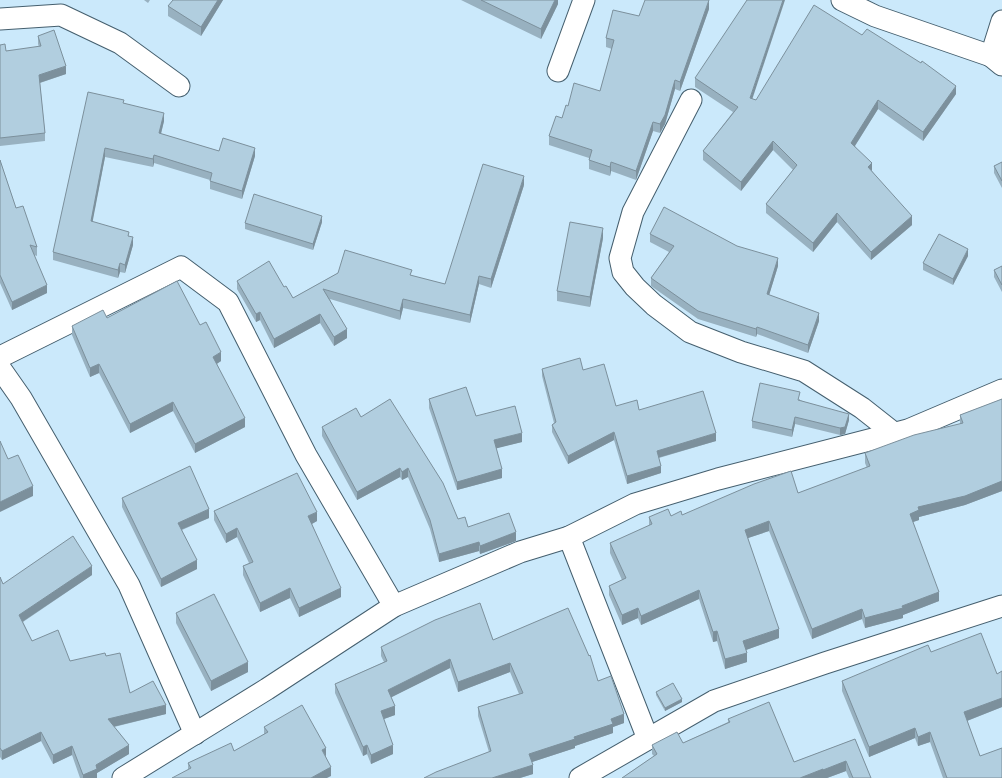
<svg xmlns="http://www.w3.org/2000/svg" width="1002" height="778" font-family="'Open Sans',sans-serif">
<rect width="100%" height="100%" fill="#cbe9fb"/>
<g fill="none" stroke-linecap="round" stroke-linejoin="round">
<defs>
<g id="minor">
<polyline points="842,0 875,16 991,56"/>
<polyline points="0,19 61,15 120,43 179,86"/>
<polyline points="1002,65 991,56 1002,21"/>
<polyline points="558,71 584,0"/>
<polyline points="691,100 633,212 620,258 623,272 635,287 654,305 690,332 741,352 804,371 862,408 895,434"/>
<polyline points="0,357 181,267 228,302 306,455 394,606"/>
<polyline points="0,368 21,398 129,585 195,734"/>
<polyline points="569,537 648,739"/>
<polyline points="123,778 267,689 394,606 520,552 569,537 635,504 718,479 908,430 1002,390"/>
<polyline points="580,778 714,701 825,663 1002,606"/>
</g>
</defs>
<use href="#minor" stroke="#455f6e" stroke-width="23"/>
<use href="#minor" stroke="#fff" stroke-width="21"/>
</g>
<g fill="#98b1c0">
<polygon points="144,0 150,0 148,3"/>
<polygon points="173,0 223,0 201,36 168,16 168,6"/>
<polygon points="461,0 558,0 558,4 541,39"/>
<polygon points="709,9 680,91 675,89 665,124 660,133 653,131 636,180 611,171 610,176 589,169 589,158 549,145 549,136 562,118 568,106 600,91 612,49 606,47 606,38 639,16"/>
<polygon points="38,36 66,74 40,83 45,133 45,141 0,146 0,45 6,51 39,47 38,44"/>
<polygon points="695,78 756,100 956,94 923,141 878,109 855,146 872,171 912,225 871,260 837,222 813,252 766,213 766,204 793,170 773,150 741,191 703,160 703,151 733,112 695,87"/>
<polygon points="124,103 164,121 161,134 219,151 255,156 242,199 210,189 210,180 154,163 153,167 105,157 92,222 129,236 133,245 125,273 120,272 118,278 53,260 53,252"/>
<polygon points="0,160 16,208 37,247 37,256 34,255 47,293 12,310 0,283"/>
<polygon points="1002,162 1002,188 994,173 994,166"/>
<polygon points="524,185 491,288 479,284 470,323 403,308 400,320 330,299 347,338 334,346 320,323 274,348 260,320 256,322 237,289 237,281 284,287 293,298 338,273 412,276 445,284"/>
<polygon points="322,222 313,250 245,229 245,223"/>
<polygon points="650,234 737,246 778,266 769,295 819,321 808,353 757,334 756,337 698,319 651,286 651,278 669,252 650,242"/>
<polygon points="603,238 590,307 557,301 557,291"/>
<polygon points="968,256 953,285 923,270 923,263"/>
<polygon points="1002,266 1002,292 994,277 994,270"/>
<polygon points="107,318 200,325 221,361 217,364 245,427 195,453 173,411 130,433 99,373 90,377 72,335 72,326"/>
<polygon points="542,369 583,370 616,406 639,410 716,441 659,458 661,473 627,484 614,440 568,464 552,432 552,425 554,423 542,376"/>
<polygon points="429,399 476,416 522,442 496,448 502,478 457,490 429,408"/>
<polygon points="800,399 800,400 849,420 845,434 840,435 795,424 792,437 752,428 752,421"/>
<polygon points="1002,399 1002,491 965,505 919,517 919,520 913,522 939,601 903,615 903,618 865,628 862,619 812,639 769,531 748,538 779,638 746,650 747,662 725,669 717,641 713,642 699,599 641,625 638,618 622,625 609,595 609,586 622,580 610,553 610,543 649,526 649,517 682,515 798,493 867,468 865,463 865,453 960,424 960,415"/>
<polygon points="361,417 458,519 468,527 516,541 480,554 479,551 439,562 430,529 408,477 402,480 400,477 357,500 322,436 322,427"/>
<polygon points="122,498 209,518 182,530 197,569 161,587 122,507"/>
<polygon points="214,511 317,521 312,524 341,597 299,617 290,598 260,612 243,575 243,566 249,563 237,537 226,543 214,520"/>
<polygon points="92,575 23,622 32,641 70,661 106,656 130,693 166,714 114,727 129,754 97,773 97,778 80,778 72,755 53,764 41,741 2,760 0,757 0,577 3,584"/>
<polygon points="176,613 248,672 211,691 176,623"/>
<polygon points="493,640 598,681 624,723 613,727 613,733 575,746 575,748 532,762 533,774 520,778 424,778 489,752 478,716 478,707 519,694 510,672 458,692 450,668 391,697 395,715 384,719 393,754 371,764 367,754 363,756 335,693 335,684 384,662 381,656 381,647"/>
<polygon points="931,652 997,674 1002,671 1002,707 967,721 980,756 1002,778 943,778 930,742 918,746 915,738 869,757 842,691 842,681"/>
<polygon points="656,692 682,702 665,711 656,695"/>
<polygon points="728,719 794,762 855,739 871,778 849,778 846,771 827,778 622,778 654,756 652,754 652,745 683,743 728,722"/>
<polygon points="264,727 326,757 331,776 188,769 188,763 234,751 264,734"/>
</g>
<g fill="#7c909c">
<polygon points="218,0 223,0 201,36 201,27"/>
<polygon points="555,0 558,0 558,4 541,39 541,29"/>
<polygon points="709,0 709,9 680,91 680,82"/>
<polygon points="783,0 785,0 750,106 750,98"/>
<polygon points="66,66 66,74 39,83 39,75"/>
<polygon points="675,80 675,89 665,124 660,133 660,124"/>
<polygon points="956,86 956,94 923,141 923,132"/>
<polygon points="878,100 878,109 851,152 851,143"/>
<polygon points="164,113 164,121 159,141 159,133"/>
<polygon points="653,122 653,131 636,180 636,171"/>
<polygon points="773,141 773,150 741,191 741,182"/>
<polygon points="105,148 105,157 91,230 91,221"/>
<polygon points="255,148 255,156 242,199 242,191"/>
<polygon points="154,155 154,163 153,167 153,159"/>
<polygon points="611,162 611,171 610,176 610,167"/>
<polygon points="872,163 872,171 868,167"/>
<polygon points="524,176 524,185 491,288 491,279"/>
<polygon points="837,213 837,222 813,252 813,243"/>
<polygon points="322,216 322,222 313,250 313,244"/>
<polygon points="912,216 912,225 871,260 871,252"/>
<polygon points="603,228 603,238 590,307 590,297"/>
<polygon points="133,237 133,245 125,273 125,265"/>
<polygon points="968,249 968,256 953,285 953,279"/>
<polygon points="778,258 778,266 767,302 767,294"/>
<polygon points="120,263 120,272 118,278 118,270"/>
<polygon points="479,276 479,284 470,323 470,315"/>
<polygon points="47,285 47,293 12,310 12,302"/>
<polygon points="403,299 403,308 400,320 400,311"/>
<polygon points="260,312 260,320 256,322 256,314"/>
<polygon points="819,313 819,321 808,353 808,345"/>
<polygon points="320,314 320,323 274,348 274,339"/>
<polygon points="757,327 757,334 756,337 756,329"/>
<polygon points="347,329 347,338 334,346 334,337"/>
<polygon points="221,352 221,361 213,366 213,357"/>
<polygon points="99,364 99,373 90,377 90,368"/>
<polygon points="173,402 173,411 130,433 130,424"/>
<polygon points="849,414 849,420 845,434 840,435 840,428"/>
<polygon points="795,417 795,424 792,437 792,430"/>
<polygon points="245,418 245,427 195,453 195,444"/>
<polygon points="614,432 614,440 568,464 568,456"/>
<polygon points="522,433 522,442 494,449 494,440"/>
<polygon points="716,433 716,441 657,458 657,451"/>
<polygon points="661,466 661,473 627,484 627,476"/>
<polygon points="400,468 400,477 357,500 357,492"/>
<polygon points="408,468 408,477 402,480 402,472"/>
<polygon points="502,469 502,478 457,490 457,482"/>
<polygon points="1002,481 1002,491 965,505 919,517 919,520 910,523 910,514 918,507"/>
<polygon points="33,486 33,496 0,512 0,502"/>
<polygon points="209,509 209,518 178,531 178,523"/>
<polygon points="317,512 317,521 308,526 308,516"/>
<polygon points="769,521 769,531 745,539 745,530"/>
<polygon points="237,528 237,537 226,543 226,534"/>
<polygon points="516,532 516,541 480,554 480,546"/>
<polygon points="479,542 479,551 439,562 439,554"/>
<polygon points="197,560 197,569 161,587 161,579"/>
<polygon points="92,566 92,575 19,624 19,615"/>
<polygon points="290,588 290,598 260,612 260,603"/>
<polygon points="341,588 341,597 299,617 299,608"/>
<polygon points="699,590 699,599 641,625 641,616"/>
<polygon points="939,592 939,601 903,615 903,618 865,628 865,618 902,606"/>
<polygon points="638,608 638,618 622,625 622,615"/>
<polygon points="862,609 862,619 812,639 812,629"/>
<polygon points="779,629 779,638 743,651 743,641"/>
<polygon points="717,631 717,641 713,642 713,632"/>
<polygon points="747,653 747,662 725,669 725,659"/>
<polygon points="450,659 450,668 388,699 388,690"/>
<polygon points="248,662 248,672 211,691 211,681"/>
<polygon points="510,663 510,672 458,692 458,682"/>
<polygon points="1002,698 1002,707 964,722 964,712"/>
<polygon points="682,699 682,702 665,711 665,708"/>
<polygon points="166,705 166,714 108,728 108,719"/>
<polygon points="395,706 395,715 381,720 381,711"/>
<polygon points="624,714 624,723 613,727 613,733 575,746 575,748 529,763 529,754 574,737 611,719"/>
<polygon points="915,728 915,738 869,757 869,747"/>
<polygon points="41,732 41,741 2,760 2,751"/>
<polygon points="930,732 930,742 918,746 918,737"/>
<polygon points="129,745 129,754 97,773 97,778 83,778 83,775 96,765"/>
<polygon points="367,745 367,754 363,756 363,747"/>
<polygon points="393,745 393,754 371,764 371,755"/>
<polygon points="72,746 72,755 53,764 53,755"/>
<polygon points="326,748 326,757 322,750"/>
<polygon points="846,761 846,771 827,778 823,778 823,770"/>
<polygon points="533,765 533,774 520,778 492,778"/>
<polygon points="331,767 331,776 327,778 311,778"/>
<polygon points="823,769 823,778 800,778"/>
</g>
<g fill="#b1cedf" stroke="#7c909c">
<polygon points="173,0 218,0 201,27 168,6"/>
<polygon points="481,0 555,0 541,29"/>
<polygon points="645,0 709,0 680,82 675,80 665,115 660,124 653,122 636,171 611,162 610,167 589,160 592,150 549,136 556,116 562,118 566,105 568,106 574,83 600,91 614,40 606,38 613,10 639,16"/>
<polygon points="747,0 783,0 750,98 756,100 814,5 862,35 867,29 921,63 922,61 956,86 923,132 878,100 851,143 872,163 868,167 912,216 871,252 837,213 813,243 766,204 797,165 773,141 741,182 703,151 738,107 695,78"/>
<polygon points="54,30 66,66 39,75 45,133 0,138 0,45 5,44 6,51 41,46 38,36"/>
<polygon points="88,92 124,100 123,103 164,113 159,133 219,151 223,138 255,148 242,191 210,181 212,173 154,155 153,159 105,148 91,221 129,232 128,236 133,237 125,265 120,263 118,270 53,252"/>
<polygon points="0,160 16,208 23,206 37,247 30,245 47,285 12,302 0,275"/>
<polygon points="1002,162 1002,181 994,166"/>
<polygon points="483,164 524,176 491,279 479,276 470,315 403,299 400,311 323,289 347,329 334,337 320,314 274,339 260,312 256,314 237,281 269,261 284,287 286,286 293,298 338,273 345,250 412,270 410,275 445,284"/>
<polygon points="254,194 322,216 313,244 245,223"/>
<polygon points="664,207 737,246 778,258 767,294 819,313 808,345 757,327 756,329 698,311 651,278 674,246 650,234"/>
<polygon points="570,222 603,228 590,297 557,291"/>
<polygon points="939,234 968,249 953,279 923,263"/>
<polygon points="1002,266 1002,285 994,270"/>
<polygon points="177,281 200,325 206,322 221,352 213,357 245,418 195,444 173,402 130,424 99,364 90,368 72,326 103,310 107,318"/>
<polygon points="580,358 583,370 604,364 616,406 637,400 639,410 703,391 716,433 657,451 661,466 627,476 614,432 568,456 552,425 556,422 542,369"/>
<polygon points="760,383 800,392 798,400 849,414 845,427 840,428 795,417 792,430 752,421"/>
<polygon points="466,387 476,416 515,406 522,433 494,440 502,469 457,482 429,399"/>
<polygon points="390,399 443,483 458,519 465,517 468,527 509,513 516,532 480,546 479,542 439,554 430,520 408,468 402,472 400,468 357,492 322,427 356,408 361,417"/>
<polygon points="1002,399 1002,481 965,496 918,507 919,510 910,514 939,592 902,606 903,608 865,618 862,609 812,629 769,521 745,530 779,629 743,641 747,653 725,659 717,631 713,632 699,590 641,616 638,608 622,615 609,586 626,578 610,543 652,524 649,517 668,509 671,516 681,511 682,515 754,484 791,471 798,493 870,466 865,453 914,435 963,423 960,415"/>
<polygon points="0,441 8,459 18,455 33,486 0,502"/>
<polygon points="190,466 209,509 178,523 197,560 161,579 122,498"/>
<polygon points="297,473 317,512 308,516 341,588 299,608 290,588 260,603 243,566 253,562 237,528 226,534 214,511"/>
<polygon points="73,536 92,566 19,615 32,641 58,630 70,661 105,653 106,656 120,653 130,693 153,681 166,705 108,719 129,745 96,765 97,769 83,775 72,746 53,755 41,732 2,751 0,748 0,577 3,584"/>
<polygon points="214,594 248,662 211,681 176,613"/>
<polygon points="480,603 493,640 568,608 589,656 590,655 598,681 611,676 624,714 611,719 613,724 574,737 575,739 529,754 533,765 492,778 424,778 436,772 491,751 478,707 523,693 510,663 458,682 450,659 388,690 395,706 381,711 393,745 371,755 367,745 363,747 335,684 387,661 381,647 435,620"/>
<polygon points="981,633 997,674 1002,671 1002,698 964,712 980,756 1002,748 1002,778 947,778 930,732 918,737 915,728 869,747 842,681 928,645 931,652"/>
<polygon points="673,683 682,699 665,708 656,692"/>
<polygon points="769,702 794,762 855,739 871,778 853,778 846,761 823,770 823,769 800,778 622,778 657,754 652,745 677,732 683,743 730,722 728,719"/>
<polygon points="302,705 326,748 322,750 331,767 311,778 172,778 191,768 188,763 231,743 234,751 268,732 264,727"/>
</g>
</svg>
